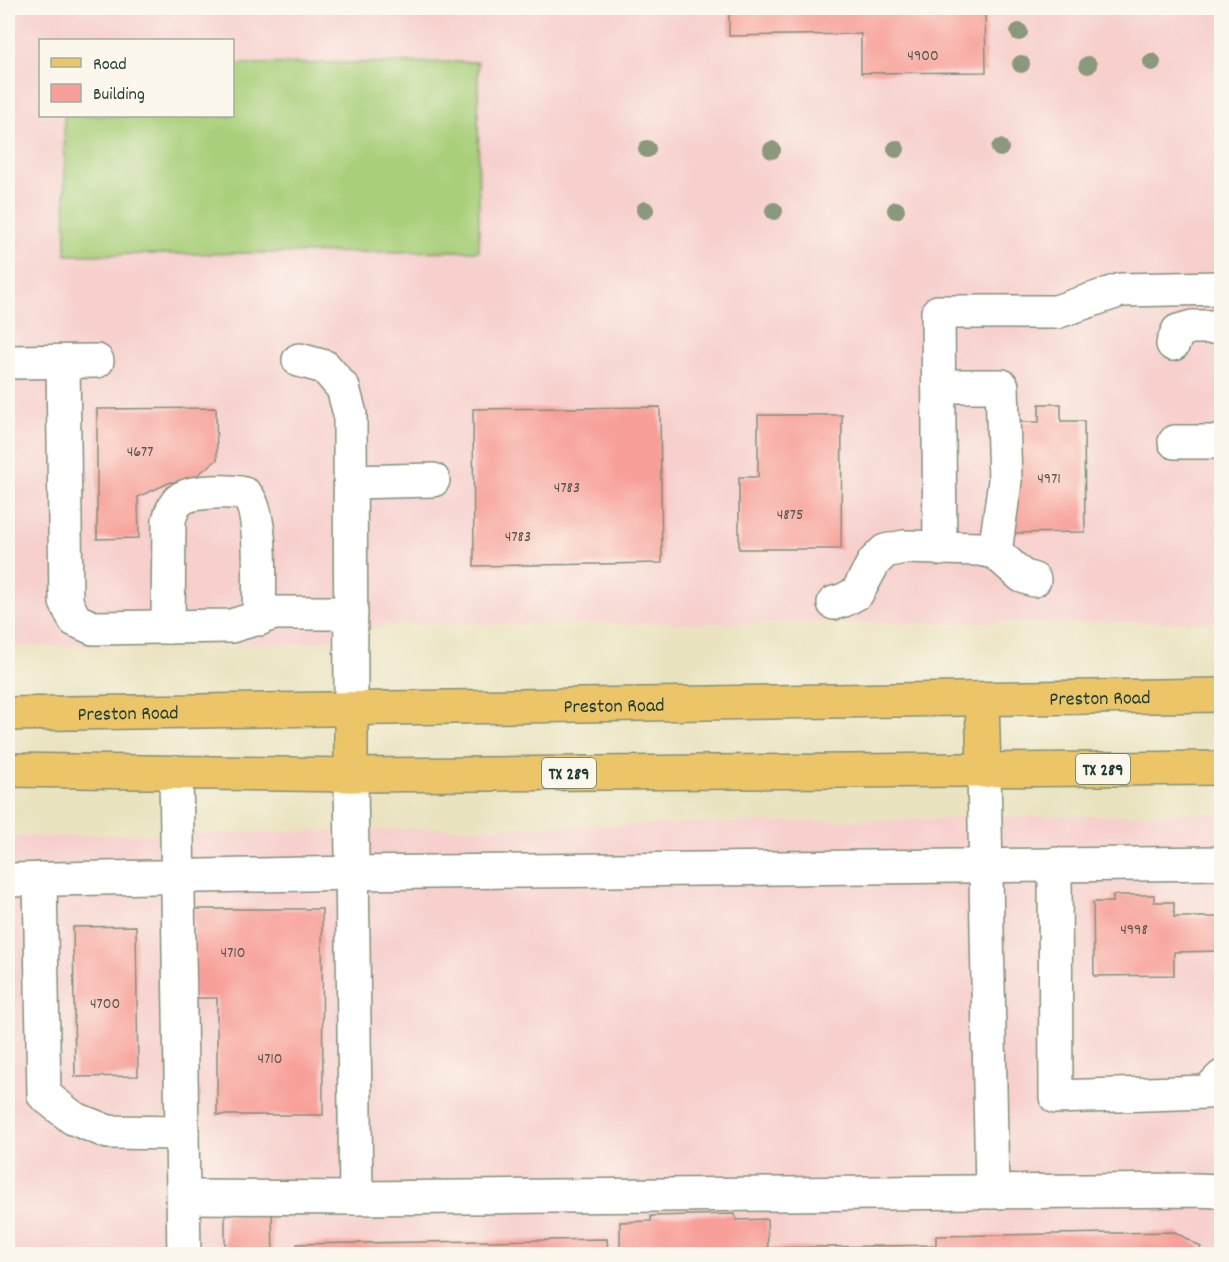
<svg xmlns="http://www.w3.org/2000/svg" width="1229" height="1262" font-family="Dekko,sans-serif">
<rect width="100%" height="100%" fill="#fbf7ec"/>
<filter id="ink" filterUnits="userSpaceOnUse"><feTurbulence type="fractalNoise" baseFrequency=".0167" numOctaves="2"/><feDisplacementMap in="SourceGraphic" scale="12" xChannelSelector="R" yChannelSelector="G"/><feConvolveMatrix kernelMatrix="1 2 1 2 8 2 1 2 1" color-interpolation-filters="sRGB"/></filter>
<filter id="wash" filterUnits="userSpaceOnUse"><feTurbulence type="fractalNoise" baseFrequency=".008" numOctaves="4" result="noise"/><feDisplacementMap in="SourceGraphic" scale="24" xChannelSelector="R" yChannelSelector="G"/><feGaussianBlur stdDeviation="1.35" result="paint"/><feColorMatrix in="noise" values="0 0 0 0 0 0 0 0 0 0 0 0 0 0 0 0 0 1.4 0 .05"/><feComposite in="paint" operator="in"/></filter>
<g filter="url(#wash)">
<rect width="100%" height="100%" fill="#eae3c0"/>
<g fill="#f7d0ce" fill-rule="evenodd">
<path d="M8,8h1213v614l-831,2 -84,20 -298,2zM40,40h192v76h-192z"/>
<polygon points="1221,813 1221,1254 8,1254 8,837"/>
</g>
<polygon fill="#a9cf7a" stroke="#648657" stroke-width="1.5" points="478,62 479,251 66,255 64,116 232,116 233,64"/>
<g id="blocks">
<g fill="#f79f98">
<polygon points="729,8 985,8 986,72 861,73 861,34 729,36"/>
<polygon points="1039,404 1061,404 1061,421 1084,421 1085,532 1014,533 1012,422 1039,422"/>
<polygon points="660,407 662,563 474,566 473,409"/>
<polygon points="216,408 217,460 197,475 197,483 171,482 138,497 139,538 97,539 97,409"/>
<polygon points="758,415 842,415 841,549 739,549 739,477 758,477"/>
<polygon points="1113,895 1154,895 1154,902 1174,902 1174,917 1222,917 1222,951 1174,952 1174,975 1094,976 1093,902 1113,902"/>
<polygon points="194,909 322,909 323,1115 217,1115 217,998 194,998"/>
<polygon points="136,926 138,1076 75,1077 73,927"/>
<polygon points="272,1213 273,1254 225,1254 225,1214"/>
<polygon points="735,1214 736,1220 767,1219 768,1248 936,1245 936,1236 1175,1232 1201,1247 1197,1254 297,1254 297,1244 607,1239 608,1250 620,1250 620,1222 651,1221 651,1216"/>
</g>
</g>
</g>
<g filter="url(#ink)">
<use href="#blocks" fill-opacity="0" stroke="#84907a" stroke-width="1.5"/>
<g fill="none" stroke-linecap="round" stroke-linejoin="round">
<defs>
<g id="minor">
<polyline points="1173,344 1178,331 1192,327 1222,327"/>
<polyline points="299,360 325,367 343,388 350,414 351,709"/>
<polyline points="8,362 97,361"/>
<polyline points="63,362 66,602 75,620 93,628 231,626 275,613 351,613"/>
<polyline points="939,386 1002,386 1005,481 995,552"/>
<polyline points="1175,442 1222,442"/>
<polyline points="351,482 433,480"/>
<polyline points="940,549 938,312 1056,312 1121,290 1222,288"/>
<polyline points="834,603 844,600 857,593 874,562 885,551 904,547 979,549 995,552 1022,576 1034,580"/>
<path d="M168,627l1,-107c5,-18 11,-25 31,-27 9,-1 39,-3 46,2 18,16 13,99 13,124"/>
<polyline points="984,771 992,1192"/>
<polyline points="176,772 184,1254"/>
<polyline points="351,775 356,1198 1194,1190 1222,1191"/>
<polyline points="1055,864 1056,1097 1207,1092 1222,1077"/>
<polyline points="40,879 44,1095 73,1118 108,1132 182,1133"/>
<polyline points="8,880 352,873 1222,863"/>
<polyline points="184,1197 356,1198"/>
</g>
<g id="major">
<polyline points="982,699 984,771"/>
<polyline points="351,709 351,775"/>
<path id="s1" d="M8,714l1214,-19"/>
<polyline points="8,770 351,775 1222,768"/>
</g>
</defs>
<use href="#minor" stroke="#84907a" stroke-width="36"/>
<use href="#major" stroke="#84907a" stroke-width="36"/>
<use href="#minor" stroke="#fff" stroke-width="33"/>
<use href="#major" stroke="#edc569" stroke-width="33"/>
</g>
<g fill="#8a987b">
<circle cx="1019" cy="32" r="9"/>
<circle cx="1152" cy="62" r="9"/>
<circle cx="1021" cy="64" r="9"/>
<circle cx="1088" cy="65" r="9"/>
<circle cx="1000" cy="148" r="9"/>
<circle cx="647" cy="149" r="9"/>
<circle cx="896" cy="149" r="9"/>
<circle cx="772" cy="150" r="9"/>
<circle cx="645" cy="210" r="9"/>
<circle cx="896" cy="210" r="9"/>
<circle cx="774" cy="211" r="9"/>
</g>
</g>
<g text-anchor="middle" stroke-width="6" stroke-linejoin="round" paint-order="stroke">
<g font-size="16" fill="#55564d">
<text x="923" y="60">4900</text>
<text x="140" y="456">4677</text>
<text x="1049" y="483">4971</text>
<text x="567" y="492">4783</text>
<text x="790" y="519">4875</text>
<text x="518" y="541">4783</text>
<text x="1134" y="934">4998</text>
<text x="233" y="957">4710</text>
<text x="105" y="1008">4700</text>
<text x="270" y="1063">4710</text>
</g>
<g fill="#fbf7ec" stroke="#61756b" stroke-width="1.5">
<rect x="1076" y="754" width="54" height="30" rx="4.5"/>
<rect x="542" y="758" width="54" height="30" rx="4.5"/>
</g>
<g font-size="18" font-weight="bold" fill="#1f3d34">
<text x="1103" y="775">TX 289</text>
<text x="569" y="779">TX 289</text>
</g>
<g font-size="20" fill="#1f3d34" stroke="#fbf7ec">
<text dy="7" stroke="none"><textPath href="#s1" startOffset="1092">Preston Road</textPath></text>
<text dy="7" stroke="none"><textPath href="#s1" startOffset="606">Preston Road</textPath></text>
<text dy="7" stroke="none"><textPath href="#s1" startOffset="120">Preston Road</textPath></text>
</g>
</g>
<rect width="1229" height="1262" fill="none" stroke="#fbf7ec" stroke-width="30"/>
<rect x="39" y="39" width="195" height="78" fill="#fbf7ec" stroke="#a3ada2" stroke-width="1.5"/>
<rect x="51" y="58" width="30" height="9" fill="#edc569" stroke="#a3ada2" stroke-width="1.5"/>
<text x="93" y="69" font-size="18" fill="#1f3d34">Road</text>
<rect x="51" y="84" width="30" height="18" fill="#f79f98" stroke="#a3ada2" stroke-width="1.5"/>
<text x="93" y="99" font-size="18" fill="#1f3d34">Building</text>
</svg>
